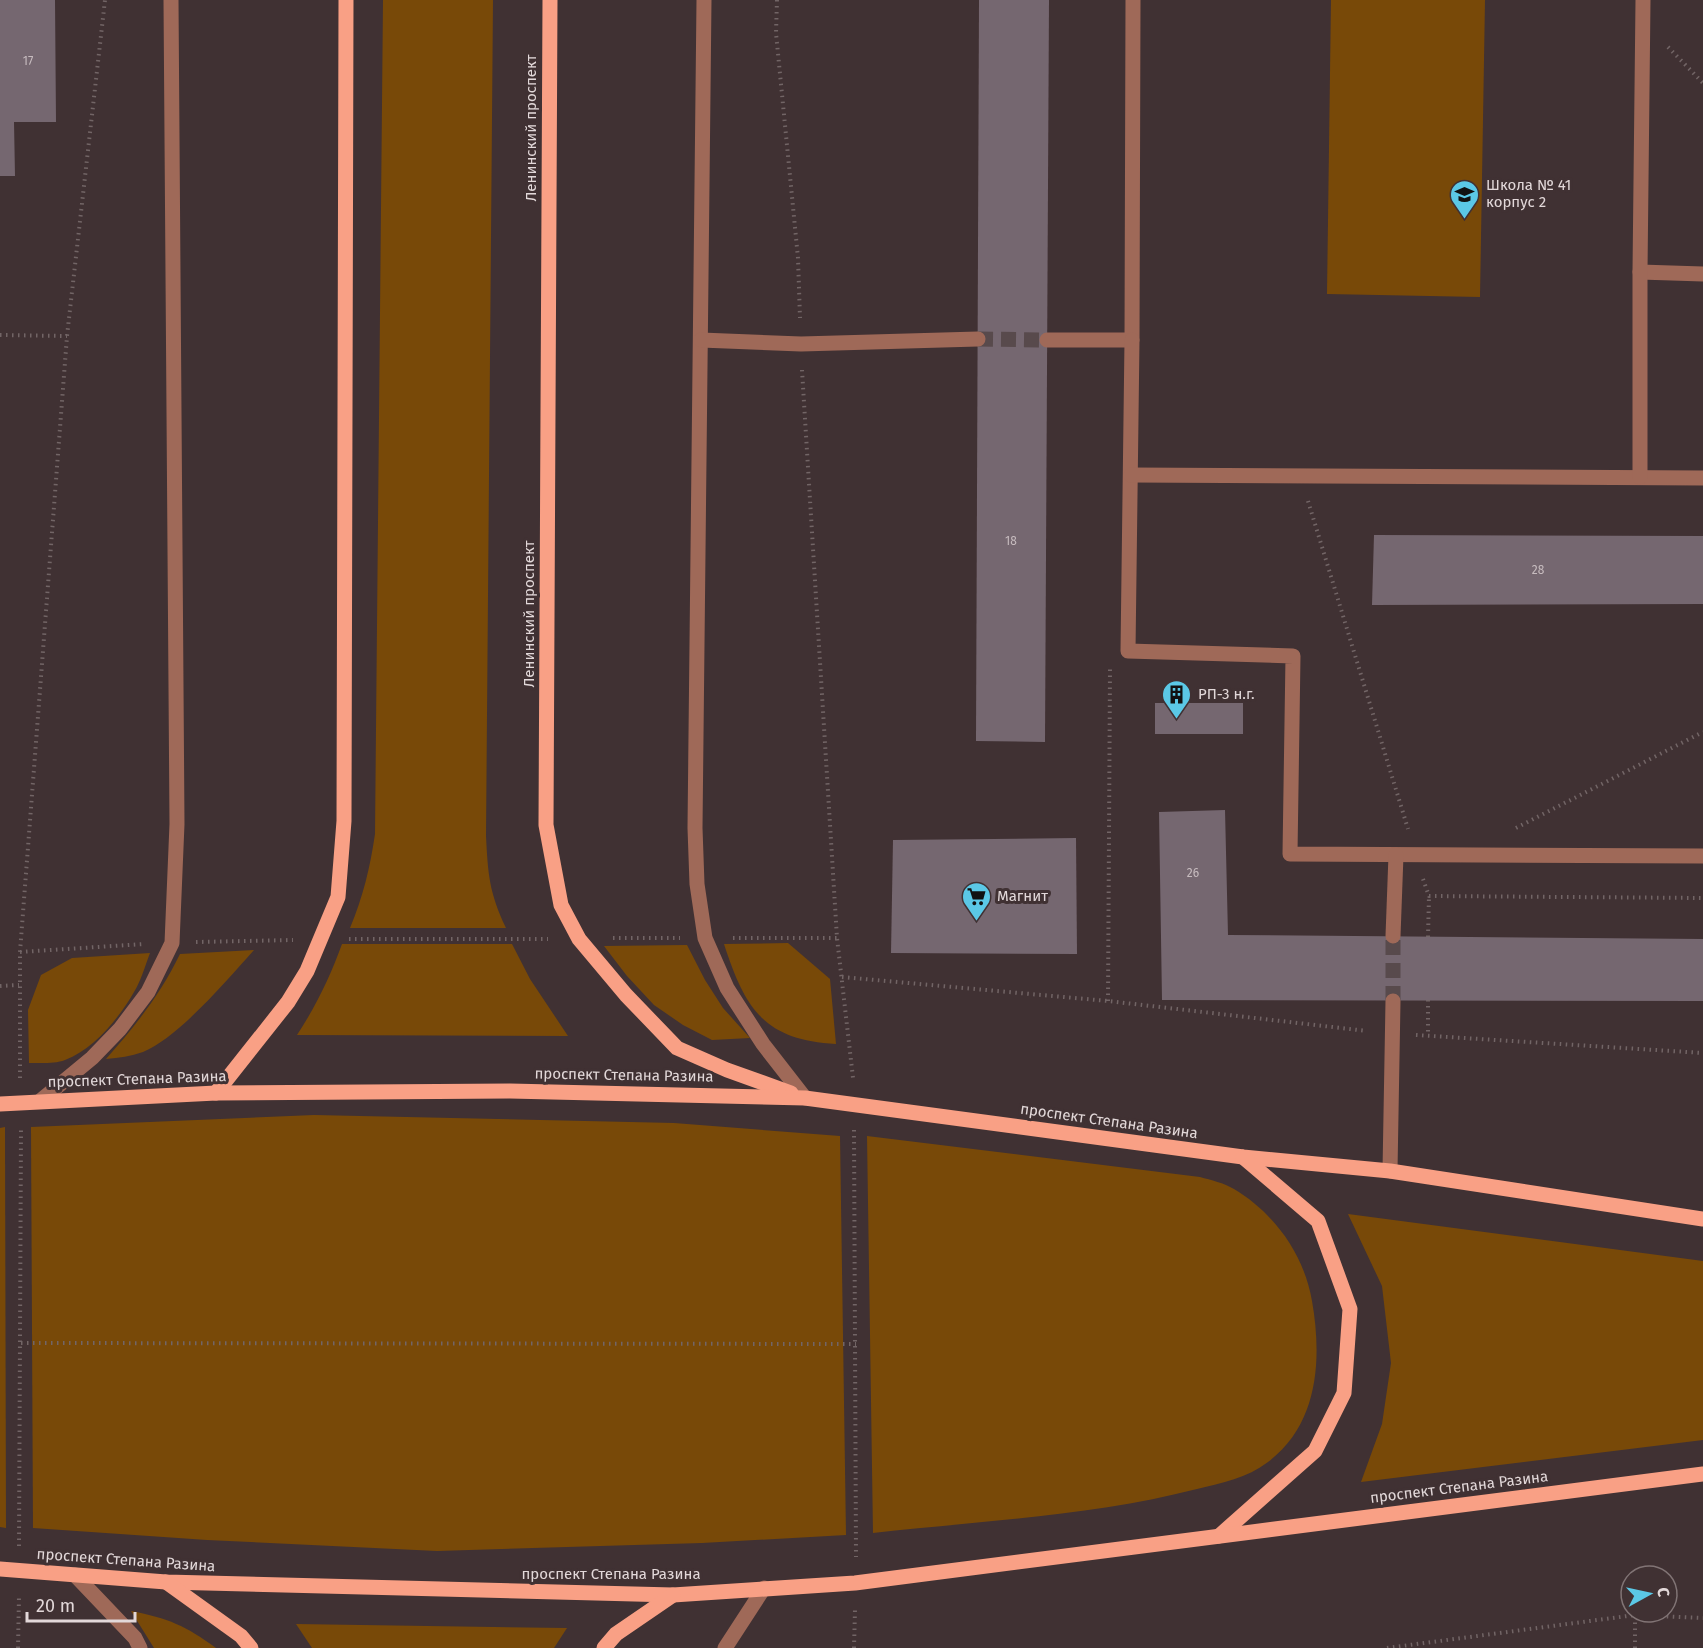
<svg xmlns="http://www.w3.org/2000/svg" width="1703" height="1648" font-family="'Fira Sans',sans-serif">
<rect width="100%" height="100%" fill="#403133"/>
<g fill="#784908">
<path d="M383,0h110l-7,836c2,38 3,56 20,92h-156c13,-31 20,-60 25,-94z"/>
<polygon points="1331,0 1485,0 1480,297 1327,294"/>
<path d="M788,943l42,36 6,65c-72,-4 -91,-35 -112,-100z"/>
<path d="M342,944h170l18,35 38,57 -271,-1c19,-29 33,-58 45,-91z"/>
<polygon points="687,945 705,980 723,1008 750,1038 712,1040 683,1025 654,1005 627,976 604,946"/>
<path d="M254,950c-27,30 -75,87 -111,102 -12,4 -24,6 -37,7 30,-34 54,-64 74,-105z"/>
<path d="M150,953c-5,13 -9,28 -16,39 -15,26 -40,57 -69,68 -10,4 -25,3 -36,3l-1,-53 13,-35 31,-17z"/>
<polygon points="314,1115 674,1123 840,1136 846,1535 702,1543 437,1551 207,1540 33,1528 31,1127"/>
<polygon points="5,1127 6,1528 0,1527 0,1128"/>
<path d="M867,1136l333,41c11,3 24,6 34,12 40,24 70,65 78,112 10,57 7,123 -44,161 -21,16 -46,21 -71,27 -105,27 -217,32 -324,44z"/>
<polygon points="1348,1214 1703,1261 1703,1440 1361,1482 1382,1424 1391,1363 1382,1286"/>
<path d="M131,1611c37,7 55,15 85,37h-62z"/>
<polygon points="296,1624 567,1628 554,1648 312,1648"/>
</g>
<g fill="#756770">
<polygon points="0,0 55,0 56,122 14,122 15,176 0,176"/>
<polygon points="979,0 1049,0 1045,742 976,741"/>
<polygon points="1374,535 1703,536 1703,604 1372,605"/>
<rect x="1155" y="703" width="88" height="31"/>
<polygon points="1225,810 1228,935 1703,939 1703,1001 1162,1000 1159,812"/>
<polygon points="1076,838 1077,954 891,953 893,840"/>
</g>
<g fill="none" stroke-linecap="round" stroke-linejoin="round">
<g stroke="#584a4c" stroke-width="15" stroke-dasharray="15 8" stroke-linecap="butt">
<polyline points="978,339 1047,340"/>
<polyline points="1393,1001 1393,936"/>
</g>
<g stroke="#726566" stroke-width="4" stroke-dasharray="1.5 4.5" stroke-linecap="butt">
<polyline points="777,0 776,33 798,258 800,318"/>
<polyline points="1668,47 1703,83"/>
<polyline points="0,335 67,336"/>
<polyline points="802,370 837,938 853,1078"/>
<polyline points="1308,501 1408,829"/>
<polyline points="1516,828 1703,732"/>
<polyline points="1423,879 1429,896 1703,898"/>
<polyline points="1428,937 1429,896"/>
<polyline points="613,938 680,938"/>
<polyline points="733,938 837,938"/>
<polyline points="349,939 548,939"/>
<polyline points="196,942 293,940"/>
<polyline points="20,952 67,336 105,0"/>
<polyline points="842,977 1108,1001 1367,1031"/>
<polyline points="0,986 19,985"/>
<polyline points="1428,1000 1428,1036"/>
<polyline points="1108,1001 1110,669"/>
<polyline points="1416,1035 1703,1053"/>
<polyline points="20,1078 20,952 144,944"/>
<polyline points="854,1130 856,1557"/>
<polyline points="21,1343 856,1344"/>
<polyline points="19,1546 21,1128"/>
<polyline points="18,1648 19,1596"/>
<polyline points="854,1648 855,1610"/>
<polyline points="1387,1648 1635,1615 1703,1618"/>
<polyline points="1635,1648 1635,1615"/>
</g>
<g stroke="#9f6958" stroke-width="15">
<polyline points="704,0 695,828 697,884 705,938 727,988 763,1044 805,1098"/>
<polyline points="1640,272 1703,274"/>
<polyline points="701,340 801,344 978,339"/>
<polyline points="1047,340 1132,340 1133,0"/>
<polyline points="1132,340 1128,651 1293,656 1290,854 1703,856"/>
<polyline points="1131,475 1703,478"/>
<polyline points="1640,477 1640,272 1643,0"/>
<polyline points="1393,936 1396,855"/>
<polyline points="40,1101 92,1058 120,1029 148,992 172,943 177,824 171,0"/>
<polyline points="1390,1171 1393,1001"/>
<polyline points="75,1575 135,1638 140,1648"/>
<polyline points="725,1648 764,1588"/>
</g>
<g stroke="#f9a085" stroke-width="15">
<polyline points="550,0 546,825 561,905 579,939 626,995 677,1048 727,1070 791,1093"/>
<polyline points="216,1093 288,1002 307,971 338,897 344,821 346,0"/>
<polyline points="0,1104 216,1093 510,1091 805,1098 1243,1157 1390,1171 1703,1219"/>
<polyline points="1219,1536 1315,1451 1344,1393 1350,1309 1318,1221 1243,1157"/>
<polyline points="0,1569 166,1582 673,1595 855,1583 1703,1474"/>
<polyline points="166,1582 241,1636 251,1648"/>
<polyline points="604,1648 616,1634 673,1595"/>
</g>
</g>
<defs>
<symbol id="school-pin" viewBox="-11 -11 22 30"><path d="M0 17L-7.5 6A9.5 9.5 0 1 1 7.5 6Z" fill="#5bc8e6" stroke="#403133"/><path d="M0-5L7-2L0 1L-7-2ZM-4 1L0 2.5L4 1V4Q0 6-4 4Z" fill="#111"/></symbol>
<symbol id="building-pin" viewBox="-11 -11 22 30"><path d="M0 17L-7.5 6A9.5 9.5 0 1 1 7.5 6Z" fill="#5bc8e6" stroke="#403133"/><path d="M-4-6H4V6H1V3H-1V6H-4ZM-2.5-4.3h1.7v1.8h-1.7ZM.8-4.3h1.7v1.8H.8ZM-2.5-1h1.7V.8h-1.7ZM.8-1h1.7V.8H.8Z" fill="#111"/></symbol>
<symbol id="supermarket-pin" viewBox="-11 -11 22 30"><path d="M0 17L-7.5 6A9.5 9.5 0 1 1 7.5 6Z" fill="#5bc8e6" stroke="#403133"/><path d="M-6-5.5h2.5l.6 2H6L4.5 2H-2.5L-4.4-4H-6ZM-1.5 3.2a1.3 1.3 0 1 0 .1 0ZM3 3.2a1.3 1.3 0 1 0 .1 0Z" fill="#111"/></symbol>
</defs>
<g fill-rule="evenodd">
<use href="#school-pin" x="1448" y="178" width="33" height="45"/>
<use href="#building-pin" x="1160" y="678" width="33" height="45"/>
<use href="#supermarket-pin" x="960" y="880" width="33" height="45"/>
</g>
<g text-anchor="middle" stroke-width="6" stroke-linejoin="round" paint-order="stroke">
<g font-size="12" fill="#c7bcbf">
<text x="28" y="65">17</text>
<text x="1011" y="545">18</text>
<text x="1538" y="574">28</text>
<text x="1193" y="877">26</text>
</g>
<g font-size="15" fill="#e2d8d9" stroke="#403133">
<text transform="translate(531 128) rotate(-90)" y="5">Ленинский проспект</text>
<text transform="translate(529 614) rotate(-90)" y="5">Ленинский проспект</text>
<text transform="translate(624 1075) rotate(1)" y="5">проспект Степана Разина</text>
<text transform="translate(137 1079) rotate(-2)" y="5">проспект Степана Разина</text>
<text transform="translate(1109 1121) rotate(8)" y="5">проспект Степана Разина</text>
<text transform="translate(1459 1487) rotate(-7)" y="5">проспект Степана Разина</text>
<text transform="translate(126 1560) rotate(4)" y="5">проспект Степана Разина</text>
<text x="611" y="1579">проспект Степана Разина</text>
</g>
<g font-size="15" fill="#e2d8d9" stroke="#403133" text-anchor="start">
<text x="1486" y="190">Школа № 41<tspan x="1486" dy="17">корпус 2</tspan></text>
<text x="1198" y="699">РП-3 н.г.</text>
<text x="997" y="901">Магнит</text>
</g>
</g>
<g transform="translate(1649 1594) rotate(82)"><circle r="28" fill="#403133" stroke="#817475" stroke-width="1.5"/>
<path d="M0-4.5L10 22L0 15L-10 22Z" fill="#5bc8e6"/>
<text y="-9" font-size="16" font-weight="bold" text-anchor="middle" fill="#e2d8d9">С</text>
</g>
<path d="M27 1612v9h108v-9" fill="none" stroke="#e2d8d9" stroke-width="3"/>
<text x="36" y="1612" font-size="18" fill="#e2d8d9" stroke="#403133" stroke-width="4.5" paint-order="stroke">20 m</text>
</svg>
